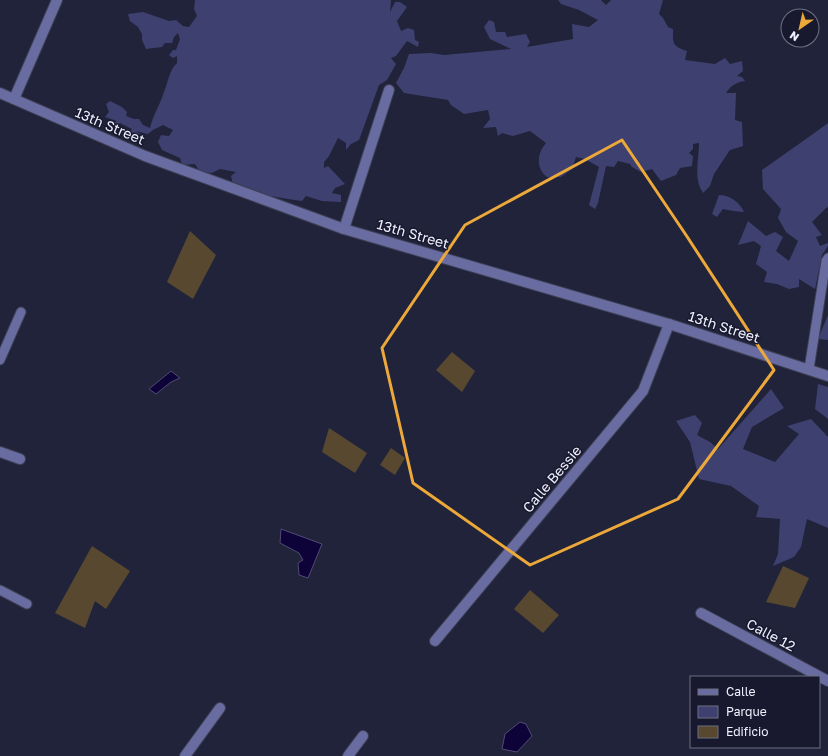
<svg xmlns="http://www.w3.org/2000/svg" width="828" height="756" font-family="'Golos Text',sans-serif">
<rect width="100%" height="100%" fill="#21233a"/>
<g fill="#3e406f">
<path d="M195,0h196l-1,12 5,-10h5l7,5 -10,14 4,10 7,-3 6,2 1,10 4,2 -1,5 -11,-6 -11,15 -5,2 5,6 -9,16 -8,5 -20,55 -8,4 -5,6v-7l-8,-5 -9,18 -5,6v6l4,-2 17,18 -10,4 -3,5 9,2v7l-19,-1 -16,-5 -4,5c-25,-3 -46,-7 -69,-17l-2,-8 5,-4 -16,-3 -8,4 -12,-1 -5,-8 -13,1 -2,-7 -18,-8 -4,-8 3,-7 8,1 4,-6 -10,-5 -10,5 -5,4 -12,-3 4,3 -2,3h-5l-3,-6 2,-2 -12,-6 -3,3 1,3 -4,2 -5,-3 2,-4 6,-3 -12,-4 4,-5 -3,-8 4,-3 12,6 5,5 -1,4 8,3h5l4,6 7,3c3,-13 10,-23 14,-36 4,-9 5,-22 13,-29v-7l-4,2 -4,-3 4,-5h3l4,-11 -2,-6 -4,4 -2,6h-7l-3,4 -16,2 -4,-9v-6l-4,-7 -8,-6 -2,-7 15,-2 26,9 7,-1 7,6 6,1 8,-11 -3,-7z"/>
<path d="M558,0h43l5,5 5,-5h52l-4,14 4,4 5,9 5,2c0,15 -1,17 14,22l-2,9 30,4 10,-6 5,6 12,-3 1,10 -6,5 5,1 3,4c-8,1 -14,4 -19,12h10l-1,27 7,2 1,24 -13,4 -16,24 -4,12 -7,7c-10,-15 -4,-33 -4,-50l-6,1v5l-4,4 4,3 -1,10 -12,2 -4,7 -15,6 -9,-12 -11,3 -9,-5 -2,-3 -12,-3 -4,6 -8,-1 -8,37 -3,6 -6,-4 10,-38 -14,-8 -9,-2 -4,12 -11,8h-14c-2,-2 -5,-4 -6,-7 -5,-9 -1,-20 5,-27l-16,-12 -17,5 -11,-3 -4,3 -2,-9 -13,1 7,-9 -2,-9 -24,4 -13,-9 -3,-5 -44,-7 -8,-10 8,-15 5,-14 22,-1 13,2 67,-6 -21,-10 -6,-12 5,-7 5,2 2,10h9l2,5 19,-3 4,8 -3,5 46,-8 -1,-15 17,3 9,-7 -19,-10 -18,-6z"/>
<polygon points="828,123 828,207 826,208 812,222 822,235 816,237 820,246 828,243 828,246 822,255 815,289 799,279 799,287 789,289 777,284 764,282 767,272 756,264 761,246 754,241 738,245 748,221 766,236 775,232 783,237 776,251 789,261 798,241 786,232 778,218 781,209 763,189 762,170 813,134"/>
<path d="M719,195c10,0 21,7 25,17l-11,-1 -10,-2 -6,8 -5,-3z"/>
<polygon points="828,315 828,340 818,339"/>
<polygon points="818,384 828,387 828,419 815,409"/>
<polygon points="771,389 784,408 752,427 743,449 775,462 799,434 787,426 811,419 828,437 828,528 807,519 801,547 794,557 773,566 778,554 780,519 756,517 759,506 731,486 699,479 690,442 676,421 695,415 702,423 697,435 710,442 718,449"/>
</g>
<g fill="#0d0339" stroke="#514a74">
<polygon points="171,371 180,378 171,382 156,394 149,389"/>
<polygon points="281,529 322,544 308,578 299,575 298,563 303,560 299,553 280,543"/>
<polygon points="520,722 526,724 532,736 517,752 502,749 505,734"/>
</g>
<g fill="#58482f">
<polygon points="190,231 216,255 193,299 167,282"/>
<polygon points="452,352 475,371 462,392 436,370"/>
<polygon points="329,428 367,453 355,473 322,452"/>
<polygon points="391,448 405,458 395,475 380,465"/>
<polygon points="92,546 130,571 106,609 95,601 85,628 55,613"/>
<polygon points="783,566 809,578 795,608 766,602"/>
<polygon points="530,590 559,615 543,633 514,609"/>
</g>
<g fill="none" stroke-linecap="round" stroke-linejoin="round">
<defs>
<g id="service">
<polyline points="0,360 21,312"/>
<polyline points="809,369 826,261 828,258"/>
<polyline points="0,590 27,604"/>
</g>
<g id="minor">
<polyline points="14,99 57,0"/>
<polyline points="344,229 389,90"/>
<polyline points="0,452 20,459"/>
<polyline points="701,613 828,681"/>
<polyline points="435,641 643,391 669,324"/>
<polyline points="185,756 220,708"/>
<polyline points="348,756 363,736"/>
</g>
<polyline id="tertiary" points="0,93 145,156 344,229 669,324 828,376"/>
</defs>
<use href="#service" stroke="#3e4055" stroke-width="11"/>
<use href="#minor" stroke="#3e4055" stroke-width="12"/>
<use href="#tertiary" stroke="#3e4055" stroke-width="12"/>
<use href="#service" stroke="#686ca0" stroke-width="9"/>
<use href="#minor" stroke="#686ca0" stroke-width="10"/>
<use href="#tertiary" stroke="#686ca0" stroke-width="10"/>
</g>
<path fill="none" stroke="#eca93a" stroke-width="3" stroke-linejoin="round" d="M622,140l64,95 88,135 -96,129 -148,66 -117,-82 -31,-135 83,-123z"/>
<g text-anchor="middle" stroke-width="3" stroke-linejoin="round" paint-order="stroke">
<g font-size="14" fill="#f0f1fe" stroke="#18192f">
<text transform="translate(110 126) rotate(23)" y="5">13th Street</text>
<text transform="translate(413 234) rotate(16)" y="5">13th Street</text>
<text transform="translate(724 327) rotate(18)" y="5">13th Street</text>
<text transform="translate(552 479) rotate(-50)" y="5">Calle Bessie</text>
<text transform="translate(771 635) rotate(28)" y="5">Calle 12</text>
</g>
</g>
<rect x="690" y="676" width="130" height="72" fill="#18192f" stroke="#6e6f82"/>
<rect x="698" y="689" width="20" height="6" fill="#686ca0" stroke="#6e6f82"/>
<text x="726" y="696" font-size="12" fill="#f0f1fe">Calle</text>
<rect x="698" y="706" width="20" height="12" fill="#3e406f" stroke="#6e6f82"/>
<text x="726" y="716" font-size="12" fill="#f0f1fe">Parque</text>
<rect x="698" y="726" width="20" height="12" fill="#58482f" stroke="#6e6f82"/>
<text x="726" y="736" font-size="12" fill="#f0f1fe">Edificio</text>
<g transform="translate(800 28) rotate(214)"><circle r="19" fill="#18192f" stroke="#6e6f82"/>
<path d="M0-3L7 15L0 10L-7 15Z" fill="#eca93a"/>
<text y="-6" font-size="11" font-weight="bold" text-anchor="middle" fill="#f0f1fe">N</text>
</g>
</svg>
